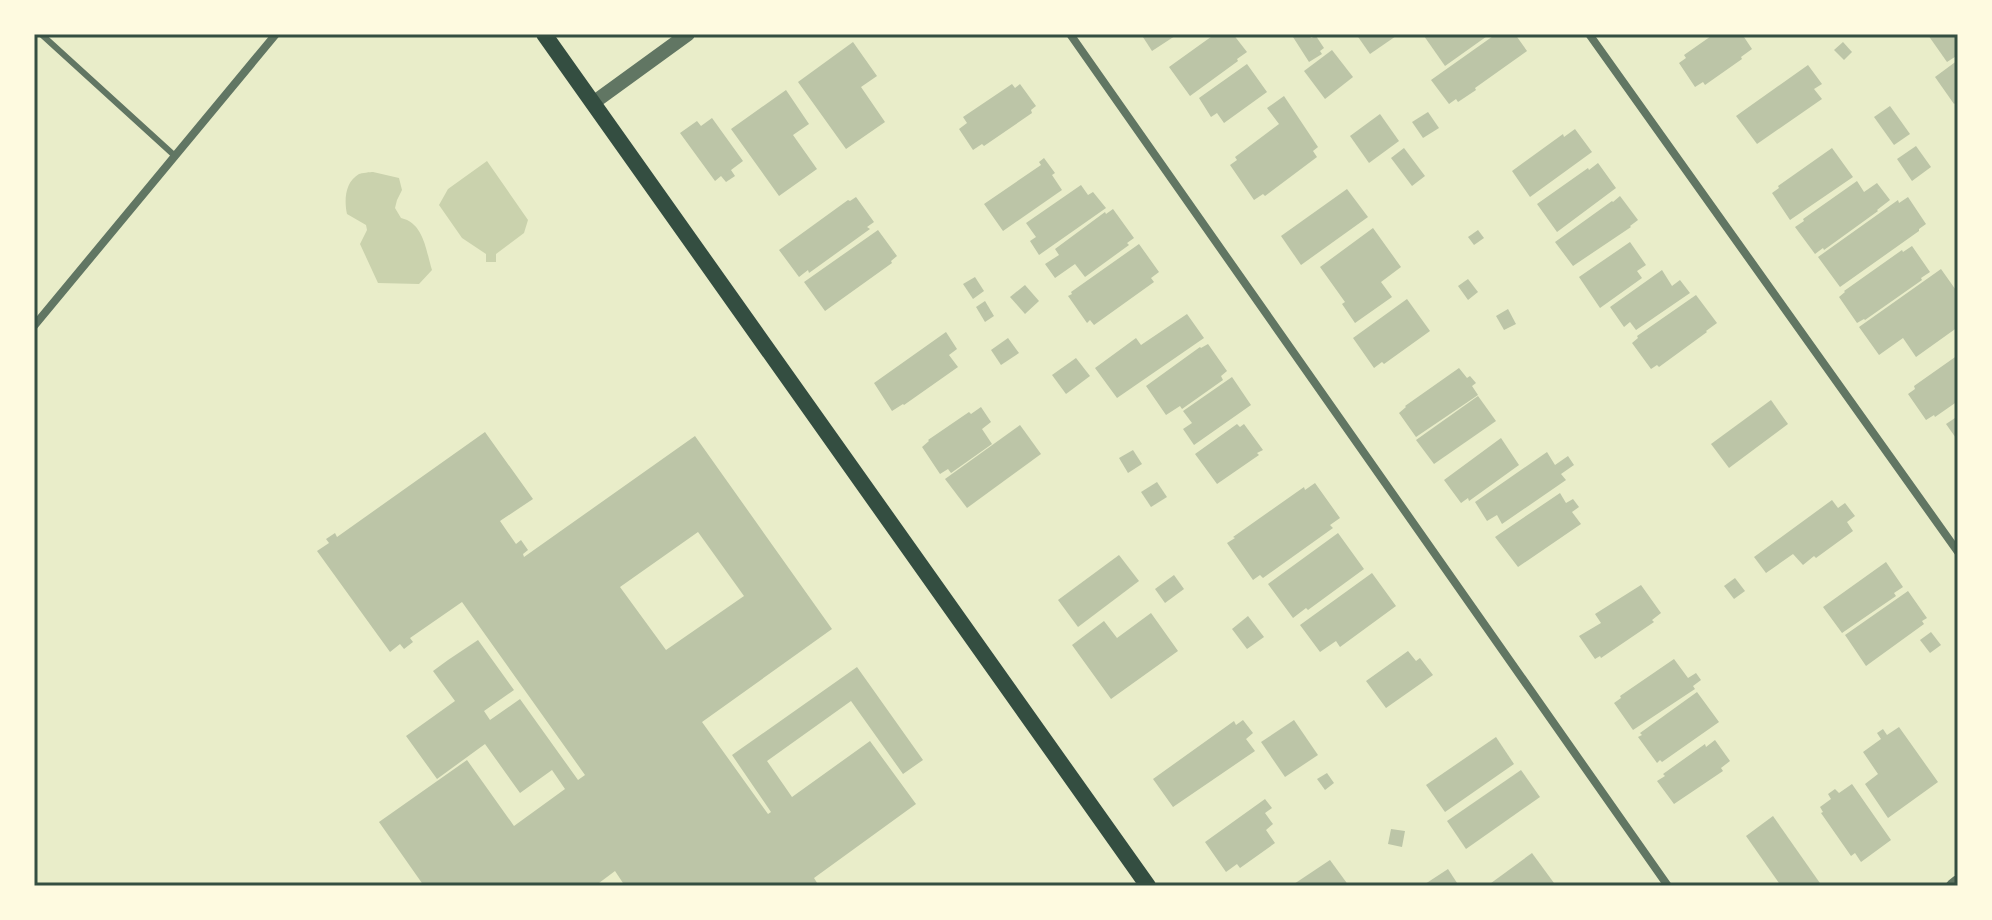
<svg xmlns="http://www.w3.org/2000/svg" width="1992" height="920" font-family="'Nunito Sans',sans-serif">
<rect width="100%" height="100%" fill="#e9edc9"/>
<g fill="#cad2ad">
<polygon points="487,161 528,220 524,233 496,254 496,262 486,262 486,254 462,238 439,205 448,189"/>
<path d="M373,172l26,6 3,12 -5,10 -2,8 6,10c23,5 25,33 31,52l-13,14 -41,-1 -18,-39 7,-14 -1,-5 -19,-11c-3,-14 -2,-32 12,-40 2,-1 12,-2 14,-2z"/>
</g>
<g fill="#bcc5a7" fill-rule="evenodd">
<polygon points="1141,34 1178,34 1152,51"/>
<polygon points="1215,34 1233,34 1247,52 1237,59 1238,61 1190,96 1169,67"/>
<polygon points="1297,34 1309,34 1311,38 1316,36 1324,48 1320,51 1322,54 1309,62 1293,37"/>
<polygon points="1356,34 1399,34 1370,54"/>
<polygon points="1426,34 1490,34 1445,66 1424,36"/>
<polygon points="1496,34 1515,34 1527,51 1475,88 1476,90 1458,102 1456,99 1449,104 1431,80"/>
<polygon points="1714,34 1742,34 1752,49 1741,57 1742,59 1705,85 1703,82 1695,87 1679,63 1686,58 1684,55"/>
<polygon points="1930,34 1958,34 1958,55 1947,62 1928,35"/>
<polygon points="853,42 877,76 861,87 885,122 846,149 798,82"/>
<polygon points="1843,42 1852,52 1844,60 1834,50"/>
<polygon points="1332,50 1353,77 1325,99 1304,71"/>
<polygon points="1958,60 1958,101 1954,104 1935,77"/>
<polygon points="1247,64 1267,92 1224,123 1217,113 1211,117 1199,98"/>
<polygon points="1808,65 1822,84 1814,89 1822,99 1757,144 1736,116"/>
<polygon points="1012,84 1015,88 1020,84 1036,106 1031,110 1032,113 984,146 982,144 973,150 959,129 967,123 963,117"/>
<polygon points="786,90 809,124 793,135 817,169 779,196 731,129"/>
<polygon points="1284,96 1318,147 1313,151 1317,157 1265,196 1263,194 1254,200 1230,165 1237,160 1235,157 1279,124 1267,108"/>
<polygon points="1890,106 1910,134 1894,145 1874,117"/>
<polygon points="1428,112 1439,128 1423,138 1412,122"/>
<polygon points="1380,114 1399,141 1369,163 1350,136"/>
<polygon points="712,118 743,161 731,170 735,176 726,182 721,176 715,181 680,133 697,121 701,126"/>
<polygon points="1575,129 1592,152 1530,197 1512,171 1563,134 1564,137"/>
<polygon points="1916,146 1931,167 1912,181 1897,159"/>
<polygon points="1404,148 1425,176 1412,186 1391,158"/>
<polygon points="1832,148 1853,177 1790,220 1772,193 1779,188 1778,186"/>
<polygon points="1044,158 1055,173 1052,175 1062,190 1003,231 984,204 1041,165 1039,162"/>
<polygon points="1598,163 1616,188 1557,232 1537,204 1588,168 1589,170"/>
<polygon points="1857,181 1864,192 1877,183 1890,200 1877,210 1878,211 1824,250 1823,248 1815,254 1795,227 1804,221 1803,219"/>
<polygon points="1081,185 1088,195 1093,192 1106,208 1039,255 1030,241 1036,237 1026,223"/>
<polygon points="1347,189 1368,217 1301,265 1281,236"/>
<polygon points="1620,196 1638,220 1630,226 1631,227 1573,266 1555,242 1612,201 1613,202"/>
<polygon points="856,197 874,222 867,227 870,229 809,273 808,270 799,277 779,250 848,200 850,201"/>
<polygon points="1908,197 1926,224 1919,229 1919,231 1840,287 1818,257 1898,200 1899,203"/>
<polygon points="1113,209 1134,238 1127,243 1129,245 1085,277 1075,264 1055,278 1045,264 1059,255 1055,249 1105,212 1106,214"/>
<polygon points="1373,228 1401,267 1381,282 1392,297 1355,323 1342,304 1345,302 1320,267"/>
<polygon points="878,230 897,256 891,261 892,263 825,311 804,282"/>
<polygon points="1478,230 1484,238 1474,245 1468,237"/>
<polygon points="1630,242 1646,265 1637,271 1642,278 1600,308 1579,277"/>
<polygon points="1139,244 1159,272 1151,278 1154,282 1094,325 1090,320 1087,323 1068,296 1072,294 1071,292"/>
<polygon points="1912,246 1930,272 1921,278 1922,280 1865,320 1864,319 1857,323 1839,297 1845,292 1844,291 1902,250 1903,252"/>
<polygon points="1941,269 1958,293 1958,327 1916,357 1903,338 1879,355 1859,327"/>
<polygon points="1662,270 1672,286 1680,280 1690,293 1636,330 1630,322 1624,327 1610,307"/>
<polygon points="975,277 984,291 973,299 963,284"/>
<polygon points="1468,279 1478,292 1468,300 1458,286"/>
<polygon points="1025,285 1039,301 1025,314 1010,297"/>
<polygon points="1696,295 1717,323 1706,331 1707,332 1659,367 1657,365 1651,369 1632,343 1638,338 1637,336"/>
<polygon points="1407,299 1430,331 1384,364 1382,362 1374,368 1353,338"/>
<polygon points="985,301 994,316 985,322 976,307"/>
<polygon points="1508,309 1516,324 1504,330 1496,316"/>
<polygon points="1187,314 1204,338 1117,398 1095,368 1136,338 1141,345"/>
<polygon points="946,332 957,349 949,355 958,367 904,405 903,404 892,411 874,383"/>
<polygon points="1008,338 1019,353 1001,365 991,350"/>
<polygon points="1208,344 1227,371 1221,376 1223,380 1182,409 1180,406 1166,415 1146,386 1200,347 1201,348"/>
<polygon points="1958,355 1958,401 1935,417 1934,415 1926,420 1908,394 1915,389 1914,386"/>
<polygon points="1076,358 1090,376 1066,394 1052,375"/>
<polygon points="1459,368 1467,378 1470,376 1476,383 1472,386 1478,395 1416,437 1399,413 1406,407 1405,406"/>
<polygon points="1232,377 1251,405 1194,445 1183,429 1192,423 1183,411"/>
<polygon points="1478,396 1496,421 1434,464 1416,440"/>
<polygon points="1771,400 1788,424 1729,468 1711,444"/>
<polygon points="981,407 991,422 982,429 992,444 951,473 948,469 940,474 922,447 929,441 928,440 969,412 971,414"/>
<polygon points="1958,416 1958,441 1946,424"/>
<polygon points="1237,424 1240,427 1244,424 1263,450 1257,453 1259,455 1217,484 1195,454"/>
<polygon points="1020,425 1041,454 967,508 945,479"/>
<path d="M485,432l48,67 -33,22 16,23 5,-4 7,10 -5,4 1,3 171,-121 137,193 -130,93 66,92 3,-2 -39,-57 125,-88 66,93 -20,14 -52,-73 -84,60 25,36 78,-56 46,63 -102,74 5,8h-194l-10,-15 -20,15h-171l-45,-64 88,-62 47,66 51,-37 -13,-19 -32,23 -35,-49 -48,35 -31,-43 49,-35 -22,-30 15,-11 30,-20 36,50 -30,21 6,9 30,-21 58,81 7,-5 -123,-173 -52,36 3,4 -9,7 -4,-5 -10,8 -73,-101 12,-8 -3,-4 9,-6 2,4zM698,532l46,64 -78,54 -46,-63z"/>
<polygon points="1501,438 1519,465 1469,501 1468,498 1461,503 1444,480"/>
<polygon points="1133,450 1142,464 1128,473 1119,458"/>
<polygon points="1547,452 1555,465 1568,456 1574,465 1561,474 1566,480 1502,524 1497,515 1487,521 1475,502"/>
<polygon points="1157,482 1167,497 1151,507 1141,492"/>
<polygon points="1315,483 1340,518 1330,525 1333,528 1263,578 1260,575 1253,580 1227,543 1235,538 1233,537 1304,487 1305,490"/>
<polygon points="1560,493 1566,503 1573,499 1579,507 1572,512 1581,524 1518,567 1495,537"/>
<polygon points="1832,500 1838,508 1845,503 1855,516 1847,522 1853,531 1816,558 1814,556 1803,565 1793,554 1766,573 1754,557"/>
<polygon points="1338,533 1364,569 1308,610 1306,608 1293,618 1268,584"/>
<polygon points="1119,555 1139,581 1078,627 1058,600"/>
<polygon points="1886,562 1903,587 1894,593 1896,596 1842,633 1823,607"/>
<polygon points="1372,573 1396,606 1340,647 1336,641 1320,652 1300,625"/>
<polygon points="1174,575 1184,589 1165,603 1155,589"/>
<polygon points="1735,578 1745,591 1734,599 1724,586"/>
<polygon points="1641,585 1661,613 1652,620 1654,622 1601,658 1600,656 1595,659 1579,636 1601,623 1595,614"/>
<polygon points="1908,591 1927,618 1922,621 1924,624 1866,666 1845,635"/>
<polygon points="1151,613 1178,651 1111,699 1072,645 1104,621 1117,638"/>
<polygon points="1248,616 1264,637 1247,649 1232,629"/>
<polygon points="1931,632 1941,645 1930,653 1920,640"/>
<polygon points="1408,651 1416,661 1420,658 1433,675 1386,708 1366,681"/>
<polygon points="1674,659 1688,678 1696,673 1701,680 1693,686 1695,689 1633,730 1614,703 1621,698 1620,696"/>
<polygon points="1697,692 1719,722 1662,762 1660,760 1657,763 1638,737 1642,735 1640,733"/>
<polygon points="1243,720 1253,733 1246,739 1255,751 1173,807 1153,779 1234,721 1236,725"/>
<polygon points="1294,720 1318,755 1285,777 1261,742"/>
<polygon points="1899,727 1938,782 1888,818 1865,784 1878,774 1863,752 1881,739 1877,733 1883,729 1887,735"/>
<polygon points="1496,737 1514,764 1445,812 1426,785"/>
<polygon points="1715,740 1730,761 1721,768 1723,771 1674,804 1657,781 1665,776 1663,774 1705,744 1706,747"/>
<polygon points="1521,770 1540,797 1466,849 1447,821"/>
<polygon points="1327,773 1334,783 1325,790 1317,779"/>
<polygon points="1852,784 1891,840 1861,862 1855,853 1851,856 1821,813 1823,812 1820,807 1831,799 1828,794 1835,789 1839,793"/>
<polygon points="1265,799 1272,808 1265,813 1273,824 1266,830 1275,843 1240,868 1237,864 1226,872 1205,842"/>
<polygon points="1773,816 1822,886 1781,886 1746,836"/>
<polygon points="1391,829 1405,831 1402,847 1388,844"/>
<polygon points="1532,853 1554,883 1550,886 1487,886"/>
<polygon points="1330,860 1349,886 1291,886"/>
<polygon points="1448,869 1459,886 1422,886"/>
</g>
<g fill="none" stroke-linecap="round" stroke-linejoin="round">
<polyline stroke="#617663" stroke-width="6" points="41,34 175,156"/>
<g stroke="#617663" stroke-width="8">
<polyline points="1070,34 1668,886"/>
<polyline points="1589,34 1958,552"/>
<polyline points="34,326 276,34"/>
</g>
<g stroke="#617663" stroke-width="14">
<polyline points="593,103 688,34"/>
<polyline points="1953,886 1958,882"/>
</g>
<polyline stroke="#344e41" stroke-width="16" points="544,34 1148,886"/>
</g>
<rect width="1992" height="920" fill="none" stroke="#fefae0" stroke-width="72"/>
<rect x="36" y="36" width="1920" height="848" fill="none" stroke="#344e41" stroke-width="3"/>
</svg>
